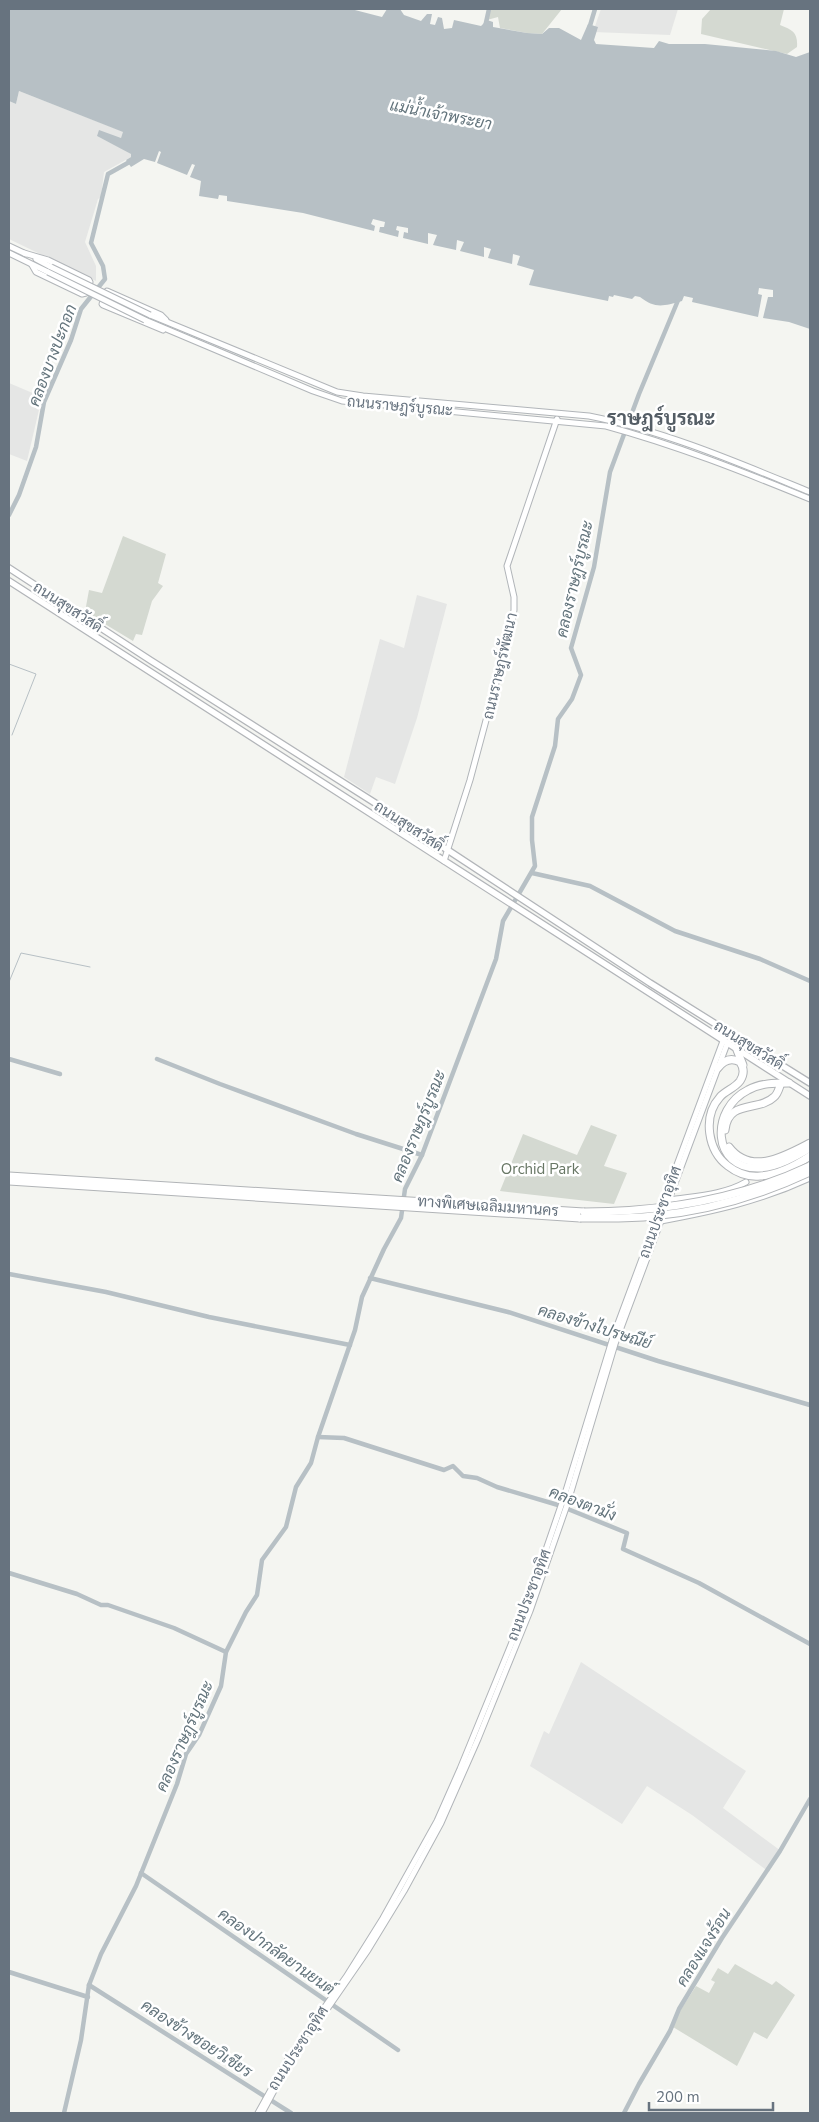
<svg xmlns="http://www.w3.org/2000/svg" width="819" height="2122" font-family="'Nunito Sans',Sarabun,sans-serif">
<rect width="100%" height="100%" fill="#f4f5f1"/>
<g fill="#e5e6e5">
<polygon points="601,9 678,9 670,35 593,32"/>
<polygon points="19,91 124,132 121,138 97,136 125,150 131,154 131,157 104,172 101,197 98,199 85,242 96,266 96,281 9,239 9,101 16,104"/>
<polygon points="9,383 42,397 27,461 9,454"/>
<polygon points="417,595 447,604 417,718 395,784 376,777 370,794 344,777 380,639 404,648"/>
<polygon points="581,1662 746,1771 723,1808 781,1851 769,1872 692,1815 647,1786 622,1824 530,1766 544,1731 549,1734"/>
</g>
<g fill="#d4d9d1">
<polygon points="488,9 562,9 542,34 527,33 500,28 498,17 487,20"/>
<path d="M711,9h73l-4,16c13,5 18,8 17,22l-10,7 -86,-20 1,-15z"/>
<polygon points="123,536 166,554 158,583 163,586 152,601 142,635 136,634 133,641 85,612 89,590 102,593"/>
<polygon points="591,1125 617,1135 604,1166 627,1173 614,1204 500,1191 523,1134 577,1155"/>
<polygon points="735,1964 772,1985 776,1981 795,1995 767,2039 754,2032 737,2066 673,2027 678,2014 696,1986 709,1993 715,1982 711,1980 718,1968 728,1974"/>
</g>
<path fill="#b7c0c5" d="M9,9h342l31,8 5,-8h13l4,6 17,6 6,-7h5l-2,10 5,1 3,-8 4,1 2,11 8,-1 2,-8 27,6 6,-6 6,2v5l34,6 15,1 7,-6h10l22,12 7,-16 10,3 -4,13 2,4 58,4 5,-7 10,3h36l71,7 20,6 14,-5v277l-21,-7 -26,-4 5,-21h5v-7l-14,-2 -1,6 4,1 -4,22 -66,-15 1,-4 -9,-2 -2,5c-20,6 -28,7 -42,-4l-5,-1 -3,3 -18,-4 -1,2 -4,-1 -1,5 -79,-16 5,-15 -17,-5 3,-9 -7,-2 -1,10 -24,-6 3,-9 -7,-2v10l-24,-6 4,-9 -7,-2 -1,10 -23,-5 4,-10 -9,-2v11l-25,-6 1,-6 4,1v-5l-11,-2 -1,4 3,1 -1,6 -19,-5 1,-5h4l1,-5 -12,-3 -2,5 4,2 -1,5 -71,-18 -76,-12v-5l-8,-1 -1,4 -19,-3 2,-15 -11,-4 5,-12 -3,-1 -5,11 -30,-12 4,-11 -2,-1 -4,11 -11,-3 -13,8 -5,-7 5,-3v-3l-34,-18 2,-6 22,8 2,-6 -104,-41 -3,13 -7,-3z"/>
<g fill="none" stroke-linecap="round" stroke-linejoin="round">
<g stroke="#b7c0c5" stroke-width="1">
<polyline points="9,664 36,674 12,735"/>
<polyline points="9,982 21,953 90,967"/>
</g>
<g stroke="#b7c0c5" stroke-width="4.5">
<polyline points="485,27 489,9"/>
<polyline points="589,29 595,9"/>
<polyline points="9,515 19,495 36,447 44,402 71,340 81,309 105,279 103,266 91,243 108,174 133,160"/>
<polyline points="532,873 590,886 675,931 760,959 810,981"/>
<polyline points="9,1059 60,1074"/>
<polyline points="157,1059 220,1084 356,1134 422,1155"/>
<polyline points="9,1274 106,1292 209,1317 350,1345"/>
<polyline points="370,1278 508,1312 658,1361 810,1405"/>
<polyline points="318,1437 344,1438 444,1470 453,1466 463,1476 477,1478 497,1487 558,1505 627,1533 623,1549 699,1583 810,1644"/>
<polyline points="9,1573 77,1594 101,1605 108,1605 174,1628 226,1652"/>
<polyline points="141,1873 398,2050"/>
<polyline points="9,1972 88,1997"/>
<polyline points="89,1985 291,2113"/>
<polyline points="64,2113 81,2040 89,1985 101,1954 136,1886 177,1784 186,1754 199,1735 221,1686 226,1652 246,1612 257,1595 262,1560 286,1527 296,1487 311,1463 318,1437 355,1330 362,1297 384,1249 401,1218 405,1189 422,1155 496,959 503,921 535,866 532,840 532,817 555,746 558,719 572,699 581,675 571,648 594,567 610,472 639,394 679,298"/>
<polyline points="624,2113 639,2084 670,2031 679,2009 722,1938 780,1851 810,1799"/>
</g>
<defs>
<g id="secondary">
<polyline points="9,246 26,254"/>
<polyline points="9,253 48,272"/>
<polyline points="24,253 48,260 89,280 90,282 86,293 82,294 36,272 32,265"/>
<polyline points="36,259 51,267"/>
<path d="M150,315l187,77 26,4 226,20c76,15 150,47 221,76"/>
<path d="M145,320l168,71 29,10 264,25c70,19 138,46 204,73"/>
<polyline points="163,330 103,305 102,304 107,291 161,315 166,320"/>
<polyline points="444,861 470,780 511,627 514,610 514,597 507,566 557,419"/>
<path d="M669,1200c25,-4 55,-5 77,-18"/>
<path d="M661,1221c54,-10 99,-20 149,-43"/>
<polyline points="314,2028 368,1950 404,1891 441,1823 478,1739 530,1611 567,1505 615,1344 727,1044"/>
<polyline points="258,2113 288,2059 346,1977 383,1918 437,1821 460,1769 526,1608 564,1497 614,1334 723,1041"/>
<polyline points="262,2113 284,2072"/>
</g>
<g id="primary">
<polyline points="9,568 150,660 405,822 650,983 810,1083"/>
<polyline points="9,581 810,1096"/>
</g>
<g id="highway">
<polyline points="737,1050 743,1065"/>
<path d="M718,1068c6,-8 13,-11 22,-6 4,6 4,13 0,19 -5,7 -15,10 -20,16 -18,20 -12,54 8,69 9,7 21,11 32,10 18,-1 35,-10 50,-20"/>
<path d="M789,1083c-14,0 -29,0 -41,7 -38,19 -37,80 12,78 17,-1 35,-11 50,-20"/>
<path d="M725,1130c3,-31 34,-18 49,-33 4,-3 5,-9 7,-14"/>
<path d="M729,1147c22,29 56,9 81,-4"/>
<polyline points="9,1176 584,1212"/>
<polyline points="9,1181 580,1218"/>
</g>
</defs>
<use href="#secondary" stroke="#b1b5b9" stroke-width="7"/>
<use href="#primary" stroke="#b2b5b9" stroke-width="8"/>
<use href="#highway" stroke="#b1b4b7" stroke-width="9"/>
<use href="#secondary" stroke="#fff" stroke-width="5"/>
<use href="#primary" stroke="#fff" stroke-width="5.5"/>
<use href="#highway" stroke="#fff" stroke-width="7"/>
<defs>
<g id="secondary-bridge">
<polyline points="51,267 150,315"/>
<polyline points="48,272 145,320"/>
</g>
<g id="highway-bridge">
<path d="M584,1212c79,0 154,-12 226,-46"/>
<path d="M580,1218c24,0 48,1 73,-2 54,-5 108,-21 157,-44"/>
</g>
</defs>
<use href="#secondary-bridge" stroke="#b1b5b9" stroke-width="7" stroke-linecap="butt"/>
<use href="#highway-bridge" stroke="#b1b4b7" stroke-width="9" stroke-linecap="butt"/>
<use href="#secondary-bridge" stroke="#fff" stroke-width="5"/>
<use href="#highway-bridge" stroke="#fff" stroke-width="7"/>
</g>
<g text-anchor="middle" stroke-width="5" stroke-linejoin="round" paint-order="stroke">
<g font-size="15" fill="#67737f" stroke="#fff">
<text transform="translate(400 406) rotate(5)" y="5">ถนนราษฎร์บูรณะ</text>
<text transform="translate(68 607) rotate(33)" y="5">ถนนสุขสวัสดิ์</text>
<text transform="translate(500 666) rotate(-77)" y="5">ถนนราษฎร์พัฒนา</text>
<text transform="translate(409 826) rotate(33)" y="5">ถนนสุขสวัสดิ์</text>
<text transform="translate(749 1045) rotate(32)" y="5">ถนนสุขสวัสดิ์</text>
<text transform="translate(488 1206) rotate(4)" y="5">ทางพิเศษเฉลิมมหานคร</text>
<text transform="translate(660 1212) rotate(-70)" y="5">ถนนประชาอุทิศ</text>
<text transform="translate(529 1595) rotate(-69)" y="5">ถนนประชาอุทิศ</text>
<text transform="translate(298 2048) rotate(-57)" y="5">ถนนประชาอุทิศ</text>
</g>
<g font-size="15" fill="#687765" stroke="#fff">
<text x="540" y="1174">Orchid Park</text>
</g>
<g font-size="16" font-style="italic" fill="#63747c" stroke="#fff">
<text transform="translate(441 114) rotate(11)" y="6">แม่น้ำเจ้าพระยา</text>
<text transform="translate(52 355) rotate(-69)" y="6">คลองบางปะกอก</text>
<text transform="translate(574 579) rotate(-77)" y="6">คลองราษฎร์บูรณะ</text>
<text transform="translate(418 1126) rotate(-68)" y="6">คลองราษฎร์บูรณะ</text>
<text transform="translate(595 1326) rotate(17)" y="6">คลองข้างไปรษณีย์</text>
<text transform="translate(583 1503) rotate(21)" y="6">คลองตามั่ง</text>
<text transform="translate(184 1736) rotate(-66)" y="6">คลองราษฎร์บูรณะ</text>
<text transform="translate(703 1947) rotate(-58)" y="6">คลองแจงร้อน</text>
<text transform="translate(277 1951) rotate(35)" y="6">คลองปากลัดยานยนต์</text>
<text transform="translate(197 2038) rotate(33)" y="6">คลองข้างซอยวิเชียร</text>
</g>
<g font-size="20" font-weight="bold" fill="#545d65" stroke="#fff">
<text x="661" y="425">ราษฎร์บูรณะ</text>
</g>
</g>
<rect width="819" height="2122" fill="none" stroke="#67737f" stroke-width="20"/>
<path d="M649 2102v8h124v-8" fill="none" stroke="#67737f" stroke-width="2.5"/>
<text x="656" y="2102" font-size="15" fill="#67737f" stroke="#ffffff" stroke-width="4" paint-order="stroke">200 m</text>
</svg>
